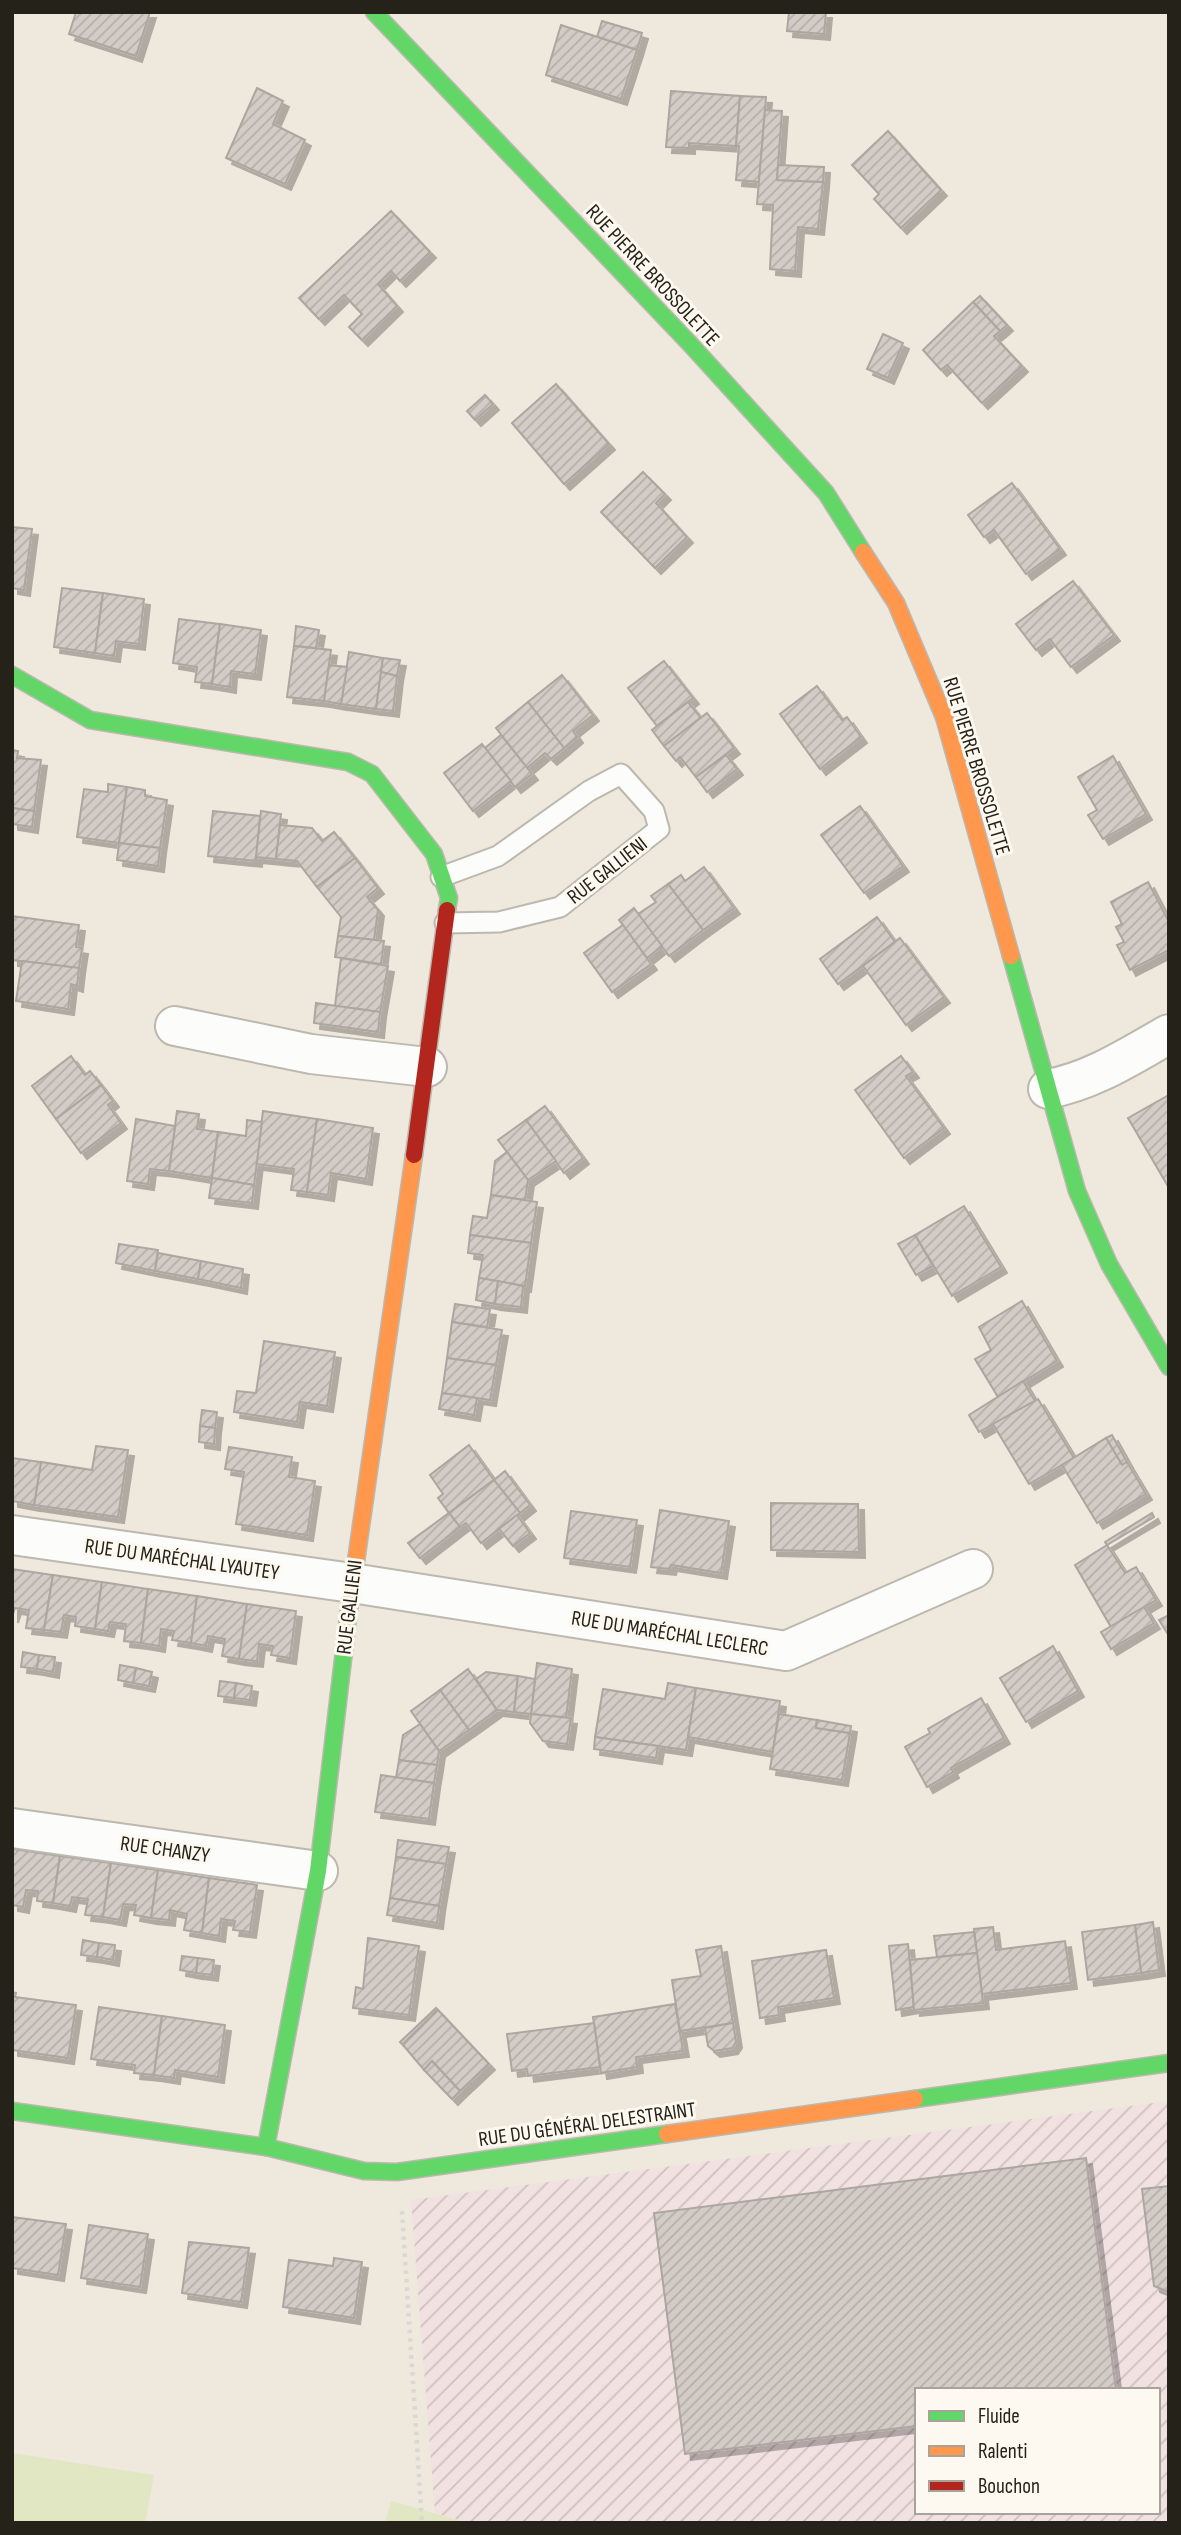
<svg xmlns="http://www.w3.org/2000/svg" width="1181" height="2535" font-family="'Sofia Sans Condensed',sans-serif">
<defs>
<pattern id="industrial-furrows" width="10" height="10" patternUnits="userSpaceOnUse" patternTransform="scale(1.75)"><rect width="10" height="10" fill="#f1e1e1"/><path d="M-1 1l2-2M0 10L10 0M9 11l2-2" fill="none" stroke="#cec1c0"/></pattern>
<pattern id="building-hatch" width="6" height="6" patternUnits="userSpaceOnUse" patternTransform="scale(1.75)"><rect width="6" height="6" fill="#d3cbc6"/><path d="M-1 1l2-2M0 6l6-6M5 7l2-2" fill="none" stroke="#b5aeaa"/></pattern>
<filter id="shadow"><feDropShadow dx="6" dy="6" stdDeviation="0" flood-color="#0004"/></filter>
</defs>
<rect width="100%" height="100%" fill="#eee8dd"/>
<path fill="url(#industrial-furrows)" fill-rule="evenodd" d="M1169,2101v422h-701l-33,-10 -24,-313zM917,2390h241v122h-241z"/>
<g fill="#e1e7c2">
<polygon points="12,2453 154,2475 145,2523 12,2523"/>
<polygon points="391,2501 468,2523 385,2523"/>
</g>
<g fill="url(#building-hatch)" stroke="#ada6a0" stroke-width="2" filter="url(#shadow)">
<polygon points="76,12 150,12 136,56 69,34"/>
<polygon points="789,12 826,12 824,34 787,31"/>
<polygon points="602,21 642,33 637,50 597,37"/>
<polygon points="561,25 637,50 621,99 546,75"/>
<polygon points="257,88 283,101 273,124 305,140 285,184 226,158"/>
<polygon points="671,91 740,96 736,146 689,143 689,148 666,147"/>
<polygon points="740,96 766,97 759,182 736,180 739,146 736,146"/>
<polygon points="765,110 782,111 777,180 823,182 818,229 798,227 795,271 770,269 773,205 757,204"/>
<polygon points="888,131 941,190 901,228 874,199 879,194 852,165"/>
<polygon points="778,165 824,167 823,182 777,180"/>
<polygon points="391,211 430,252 400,281 391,271 378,284 397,306 362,340 349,327 362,314 344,295 319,319 299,298"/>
<polygon points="980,296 1007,325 1000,331 973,302"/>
<polygon points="973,302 1000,331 994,336 1022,366 982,403 947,365 941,370 923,350"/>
<polygon points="883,334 903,343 888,378 867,369"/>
<polygon points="556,384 609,444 564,484 512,423"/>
<polygon points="485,395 493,404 475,420 467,411"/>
<polygon points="643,472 665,494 656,503 687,537 655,568 601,512"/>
<polygon points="1012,483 1060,549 1026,574 994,530 984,537 968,515"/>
<polygon points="12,527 32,529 24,590 12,588"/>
<polygon points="1073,581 1114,635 1071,667 1050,639 1036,650 1016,624"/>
<polygon points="62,588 103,593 95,653 54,647"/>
<polygon points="103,593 144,599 139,644 116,641 114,656 95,653"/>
<polygon points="179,619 220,624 212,684 195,682 197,667 173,663"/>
<polygon points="220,624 261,630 255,674 231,671 230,687 212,684"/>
<polygon points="296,626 319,630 316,648 294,646"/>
<polygon points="294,646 331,650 324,701 287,697"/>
<polygon points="349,652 383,658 376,709 341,704"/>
<polygon points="383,658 400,660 397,676 381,672"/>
<polygon points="664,661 693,698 657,726 628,688"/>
<polygon points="329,665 347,667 341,704 324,701"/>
<polygon points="381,672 397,676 393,711 376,709"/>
<polygon points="562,675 593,715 573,731 577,737 564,748 528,702"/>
<polygon points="817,686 842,720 847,717 861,737 820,769 780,714"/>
<polygon points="528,702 564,748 551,759 545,753 527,768 496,728"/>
<polygon points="688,702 701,718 664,746 652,730"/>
<polygon points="707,713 734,748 696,777 680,757 676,761 664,746"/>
<polygon points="501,735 532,774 515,787 485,748"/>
<polygon points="482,744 511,781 473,811 444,773"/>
<polygon points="12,750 18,751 17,758 41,760 34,811 12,808"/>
<polygon points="726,755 737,769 707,792 696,777"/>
<polygon points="1113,756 1146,814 1103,839 1088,815 1097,810 1078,777"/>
<polygon points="108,784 127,787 119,843 77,837 84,789 108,792"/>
<polygon points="127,787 145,790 145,796 167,800 160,848 119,843"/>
<polygon points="860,806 903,866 864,893 821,835"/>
<polygon points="12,808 34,811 32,827 12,824"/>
<polygon points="213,811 260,816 256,861 208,856"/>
<polygon points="261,811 281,814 276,859 256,857"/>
<polygon points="280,825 312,828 322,841 334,832 355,858 317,887 297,861 276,859"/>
<polygon points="119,843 160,848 158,866 117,860"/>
<polygon points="355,858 378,888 367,897 378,910 374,940 338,936 341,917 317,887"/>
<polygon points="704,867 734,908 703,930 668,884 681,875 685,881"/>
<polygon points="1148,882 1169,922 1169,950 1130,970 1117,945 1124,942 1116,927 1122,924 1111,902"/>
<polygon points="668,884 703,930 669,956 638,914 656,902 651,896"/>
<polygon points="634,908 662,946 647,958 619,920"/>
<polygon points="12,916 79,925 76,947 82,948 79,968 12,960"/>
<polygon points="877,917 895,942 838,984 820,959"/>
<polygon points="623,925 651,964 612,992 584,953"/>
<polygon points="338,936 384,941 381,964 335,957"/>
<polygon points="900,938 944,997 906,1025 863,966"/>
<polygon points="341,958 388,966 380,1012 335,1006"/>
<polygon points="22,961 79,968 77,986 71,984 68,1009 16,1001"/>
<polygon points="316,1003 380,1012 378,1032 314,1023"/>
<polygon points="71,1056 85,1075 90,1071 101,1085 56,1119 32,1086"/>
<polygon points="901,1056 913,1072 906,1076 944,1128 904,1158 855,1090"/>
<polygon points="101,1085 113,1101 108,1105 121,1123 81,1153 56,1119"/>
<polygon points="1169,1095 1169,1188 1128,1118"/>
<polygon points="545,1106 583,1158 564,1173 526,1120"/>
<polygon points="177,1111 199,1114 197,1129 218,1132 212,1178 169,1171"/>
<polygon points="263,1111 317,1119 307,1192 291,1190 294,1169 256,1164"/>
<polygon points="136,1119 175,1126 169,1171 150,1169 148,1184 127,1181"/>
<polygon points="317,1119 373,1128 366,1179 331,1173 328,1195 307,1192"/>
<polygon points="247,1120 262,1122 254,1185 212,1178 218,1132 246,1136"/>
<polygon points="526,1120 556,1161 528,1180 498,1140"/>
<polygon points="507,1152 528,1180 525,1200 491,1195 495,1161"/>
<polygon points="212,1178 254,1185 252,1203 209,1198"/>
<polygon points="491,1195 537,1202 531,1243 470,1235 473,1216 487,1218"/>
<polygon points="964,1206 1001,1267 952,1296 915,1235"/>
<polygon points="470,1235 531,1243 525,1286 479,1278 483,1255 468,1253"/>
<polygon points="915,1235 933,1266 916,1275 898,1244"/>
<polygon points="119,1244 158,1250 155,1271 116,1263"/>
<polygon points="158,1253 201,1261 198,1279 155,1271"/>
<polygon points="201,1261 243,1269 241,1288 198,1279"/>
<polygon points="479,1278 498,1281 495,1304 476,1300"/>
<polygon points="498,1281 523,1286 521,1307 495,1304"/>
<polygon points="1022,1301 1057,1361 998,1397 975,1359 991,1350 979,1327"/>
<polygon points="455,1304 490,1309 487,1327 452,1322"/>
<polygon points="452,1322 502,1330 496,1365 447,1358"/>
<polygon points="264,1341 335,1352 327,1406 300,1402 297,1422 234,1412 237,1391 256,1393"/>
<polygon points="447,1358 496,1365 490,1400 442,1393"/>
<polygon points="1023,1381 1035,1401 979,1432 969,1415"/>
<polygon points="442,1393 477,1398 474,1415 439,1409"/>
<polygon points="1038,1399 1074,1458 1029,1484 993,1424"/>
<polygon points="202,1410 217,1412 215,1428 200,1426"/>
<polygon points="200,1426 215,1428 214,1444 199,1442"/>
<polygon points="1112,1435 1127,1462 1122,1465 1106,1438"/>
<polygon points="1106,1438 1122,1465 1127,1462 1146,1494 1097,1523 1062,1465"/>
<polygon points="469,1445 494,1480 449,1513 438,1498 443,1494 430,1475"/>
<polygon points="96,1446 128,1450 118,1517 34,1505 41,1462 92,1470"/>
<polygon points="229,1447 292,1457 289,1477 315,1481 307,1535 236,1524 244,1472 225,1469"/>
<polygon points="12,1458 41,1462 34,1505 12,1501"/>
<polygon points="505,1471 530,1505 520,1513 494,1480"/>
<polygon points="494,1480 520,1513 481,1543 466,1523 460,1527 449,1513"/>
<polygon points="771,1503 858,1504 859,1552 771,1550"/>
<polygon points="660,1510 729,1521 721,1573 671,1565 670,1569 651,1567"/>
<polygon points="571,1511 637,1520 630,1567 564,1558"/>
<polygon points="449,1513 460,1527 420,1558 408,1543"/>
<polygon points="1152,1513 1154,1517 1107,1545 1105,1542"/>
<polygon points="517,1515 530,1533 513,1546 499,1529"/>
<polygon points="1107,1545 1125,1573 1136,1567 1156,1600 1111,1627 1075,1565"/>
<polygon points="12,1569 53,1575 44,1630 26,1628 29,1610 15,1608 12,1617"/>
<polygon points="53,1575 102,1582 95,1629 75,1626 76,1617 64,1615 61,1632 44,1630"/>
<polygon points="102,1582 148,1589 141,1643 124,1641 126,1624 110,1622 108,1631 95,1629"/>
<polygon points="148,1589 197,1596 191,1643 172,1640 174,1631 161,1629 159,1646 141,1643"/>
<polygon points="197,1596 247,1604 239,1659 222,1656 225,1639 208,1636 206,1646 191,1643"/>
<polygon points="247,1604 296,1611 290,1658 271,1655 273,1646 259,1644 257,1661 239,1659"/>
<polygon points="1144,1607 1154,1623 1111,1649 1101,1632"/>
<polygon points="1169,1615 1169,1636 1159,1620"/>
<polygon points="1053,1646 1078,1691 1026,1722 1000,1678"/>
<polygon points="23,1652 39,1655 37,1669 21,1667"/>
<polygon points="39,1655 55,1657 53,1672 37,1669"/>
<polygon points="537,1663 572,1669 566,1718 531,1714"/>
<polygon points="120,1665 136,1668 133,1683 118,1680"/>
<polygon points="136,1668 152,1672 149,1686 133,1683"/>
<polygon points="468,1669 497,1710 469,1730 440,1690"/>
<polygon points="486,1672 518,1676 514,1712 497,1710 476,1679"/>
<polygon points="518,1676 535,1679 531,1714 514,1712"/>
<polygon points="220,1681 236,1683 234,1698 218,1696"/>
<polygon points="236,1683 252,1686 250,1700 234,1698"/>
<polygon points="668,1683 696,1688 686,1750 595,1737 603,1689 665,1699"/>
<polygon points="696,1688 780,1701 773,1752 688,1737"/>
<polygon points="440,1690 469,1730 439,1751 411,1711"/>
<polygon points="981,1698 1004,1738 951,1768 953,1772 927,1787 905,1747 930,1733 928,1729"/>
<polygon points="531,1714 571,1718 567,1744 543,1741 530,1723"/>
<polygon points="779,1714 817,1720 816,1728 850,1733 842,1780 770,1769"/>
<polygon points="817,1720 851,1726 850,1733 816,1728"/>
<polygon points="420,1724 439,1751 437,1765 399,1760 403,1735"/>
<polygon points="595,1737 658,1746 656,1758 594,1749"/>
<polygon points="399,1760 437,1765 434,1783 396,1778"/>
<polygon points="381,1775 434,1783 429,1819 375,1812"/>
<polygon points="398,1840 449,1847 446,1864 396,1857"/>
<polygon points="13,1849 60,1856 53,1903 37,1901 38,1891 26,1890 23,1907 12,1905"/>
<polygon points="60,1856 111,1863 103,1917 85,1915 88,1899 72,1897 70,1906 53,1903"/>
<polygon points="396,1857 446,1864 439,1906 390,1898"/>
<polygon points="111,1863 158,1870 151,1918 134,1915 136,1905 123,1904 120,1920 103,1917"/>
<polygon points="158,1870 209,1878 202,1933 184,1930 187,1914 170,1910 169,1920 151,1918"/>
<polygon points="209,1878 257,1885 250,1932 233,1930 235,1921 221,1919 219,1936 202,1933"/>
<polygon points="390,1898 439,1906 437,1923 387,1915"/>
<polygon points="1153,1922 1159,1970 1141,1973 1135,1925"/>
<polygon points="1135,1925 1141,1973 1088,1980 1082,1932"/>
<polygon points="993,1927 996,1950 1065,1941 1071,1983 982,1994 974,1929"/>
<polygon points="974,1932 977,1953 937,1957 934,1936"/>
<polygon points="368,1938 419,1946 409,2015 353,2008 356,1987 363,1989"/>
<polygon points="83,1940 99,1943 97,1957 81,1955"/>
<polygon points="99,1943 115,1945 113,1960 97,1957"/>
<polygon points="908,1944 914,2007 896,2010 889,1946"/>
<polygon points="721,1946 733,2023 680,2031 672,1980 701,1976 696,1950"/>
<polygon points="826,1950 834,1998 778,2007 779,2015 760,2018 752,1961"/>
<polygon points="977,1953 983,2003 914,2010 910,1960"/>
<polygon points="182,1956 198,1958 196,1973 180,1970"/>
<polygon points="198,1958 214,1960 212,1975 196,1973"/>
<polygon points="12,1992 16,1993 15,1997 76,2005 68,2058 12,2050"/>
<polygon points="675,2004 683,2051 636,2057 637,2067 601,2073 593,2017"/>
<polygon points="99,2007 162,2016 154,2075 134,2073 135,2065 91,2059"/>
<polygon points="436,2008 438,2010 403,2045 400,2042"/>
<polygon points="438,2010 489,2064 460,2091 432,2061 424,2070 403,2045"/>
<polygon points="162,2016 225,2025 218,2077 175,2070 174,2078 154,2075"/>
<polygon points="594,2023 600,2067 528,2076 527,2069 512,2071 507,2034"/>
<polygon points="733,2023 736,2042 732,2048 714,2051 708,2046 705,2028"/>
<polygon points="432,2061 460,2091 452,2099 424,2070"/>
<polygon points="1086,2158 1116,2390 917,2390 917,2426 685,2454 654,2213"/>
<polygon points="1169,2186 1169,2292 1154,2286 1142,2189"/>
<polygon points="12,2217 66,2224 58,2275 12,2268"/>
<polygon points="89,2225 148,2234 140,2287 81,2278"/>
<polygon points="189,2242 249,2248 241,2302 182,2293"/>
<polygon points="334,2258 362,2262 354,2318 283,2307 289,2260 333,2266"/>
</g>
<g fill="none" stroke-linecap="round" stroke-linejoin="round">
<defs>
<polyline id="lane" points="441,877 498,856 589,791 621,774 654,811 659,829 560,907 499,922 445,923"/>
<g id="street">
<polyline points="175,1026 311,1054 427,1067"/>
<path d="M1048,1089c44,-8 82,-33 121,-55"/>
<polyline points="12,1535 352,1583 786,1651 973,1569"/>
<polyline points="12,1828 318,1871"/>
</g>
<g id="fast">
<polyline points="374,12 691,345 826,493 863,552"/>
<polyline points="12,675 90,720 348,762 372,774 434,854 449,898 447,910"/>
<polyline points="1011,956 1077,1191 1109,1264 1169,1367"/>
<polyline points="915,2099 1169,2063"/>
<polyline points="12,2111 266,2147 364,2171 397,2172 667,2134"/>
<polyline points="266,2147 318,1871 348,1617"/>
</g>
<g id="slow">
<polyline points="863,552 896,603 944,717 1011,956"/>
<polyline points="348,1617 414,1155"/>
<polyline points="667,2134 915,2099"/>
</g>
<polyline id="jam" points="414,1155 447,910"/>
</defs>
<use href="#lane" stroke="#bcb8af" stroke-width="23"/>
<use href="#street" stroke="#bcb8af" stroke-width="42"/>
<use href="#fast" stroke="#bcb8af" stroke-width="19"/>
<use href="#slow" stroke="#bcb8af" stroke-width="19"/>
<use href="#jam" stroke="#bcb8af" stroke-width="19"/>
<polyline stroke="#dad7d4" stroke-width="4.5" stroke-dasharray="3.5 5" stroke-linecap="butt" points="402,2211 422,2523"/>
<use href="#lane" stroke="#fcfcfa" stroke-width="19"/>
<use href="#street" stroke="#fcfcfa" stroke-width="38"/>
<use href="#fast" stroke="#63d668" stroke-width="16"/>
<use href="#slow" stroke="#ff974d" stroke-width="16"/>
<use href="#jam" stroke="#b3261e" stroke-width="16"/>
</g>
<g text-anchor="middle" stroke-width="6" stroke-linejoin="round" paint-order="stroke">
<g font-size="21" fill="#25221a" stroke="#fdf9f0">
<text transform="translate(653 275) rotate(47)" y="7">RUE PIERRE BROSSOLETTE</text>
<text transform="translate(977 766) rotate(73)" y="7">RUE PIERRE BROSSOLETTE</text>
<text transform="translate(607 870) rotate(-38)" y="7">RUE GALLIENI</text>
<text transform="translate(182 1559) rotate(8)" y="7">RUE DU MARÉCHAL LYAUTEY</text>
<text transform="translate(349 1607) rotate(-83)" y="7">RUE GALLIENI</text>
<text transform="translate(670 1633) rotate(9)" y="7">RUE DU MARÉCHAL LECLERC</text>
<text transform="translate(165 1849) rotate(8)" y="7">RUE CHANZY</text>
<text transform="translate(587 2124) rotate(-8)" y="7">RUE DU GÉNÉRAL DELESTRAINT</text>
</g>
</g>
<rect width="1181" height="2535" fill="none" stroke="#25221a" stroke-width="28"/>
<rect x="915" y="2388" width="245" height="126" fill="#fdf9f0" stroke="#a7a39a" stroke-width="2"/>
<rect x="929" y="2411" width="35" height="10" fill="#63d668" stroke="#a7a39a" stroke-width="2"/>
<text x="978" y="2423" font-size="21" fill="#25221a">Fluide</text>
<rect x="929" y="2446" width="35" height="10" fill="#ff974d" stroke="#a7a39a" stroke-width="2"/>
<text x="978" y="2458" font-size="21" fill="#25221a">Ralenti</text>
<rect x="929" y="2481" width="35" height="10" fill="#b3261e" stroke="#a7a39a" stroke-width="2"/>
<text x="978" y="2493" font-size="21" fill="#25221a">Bouchon</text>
</svg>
